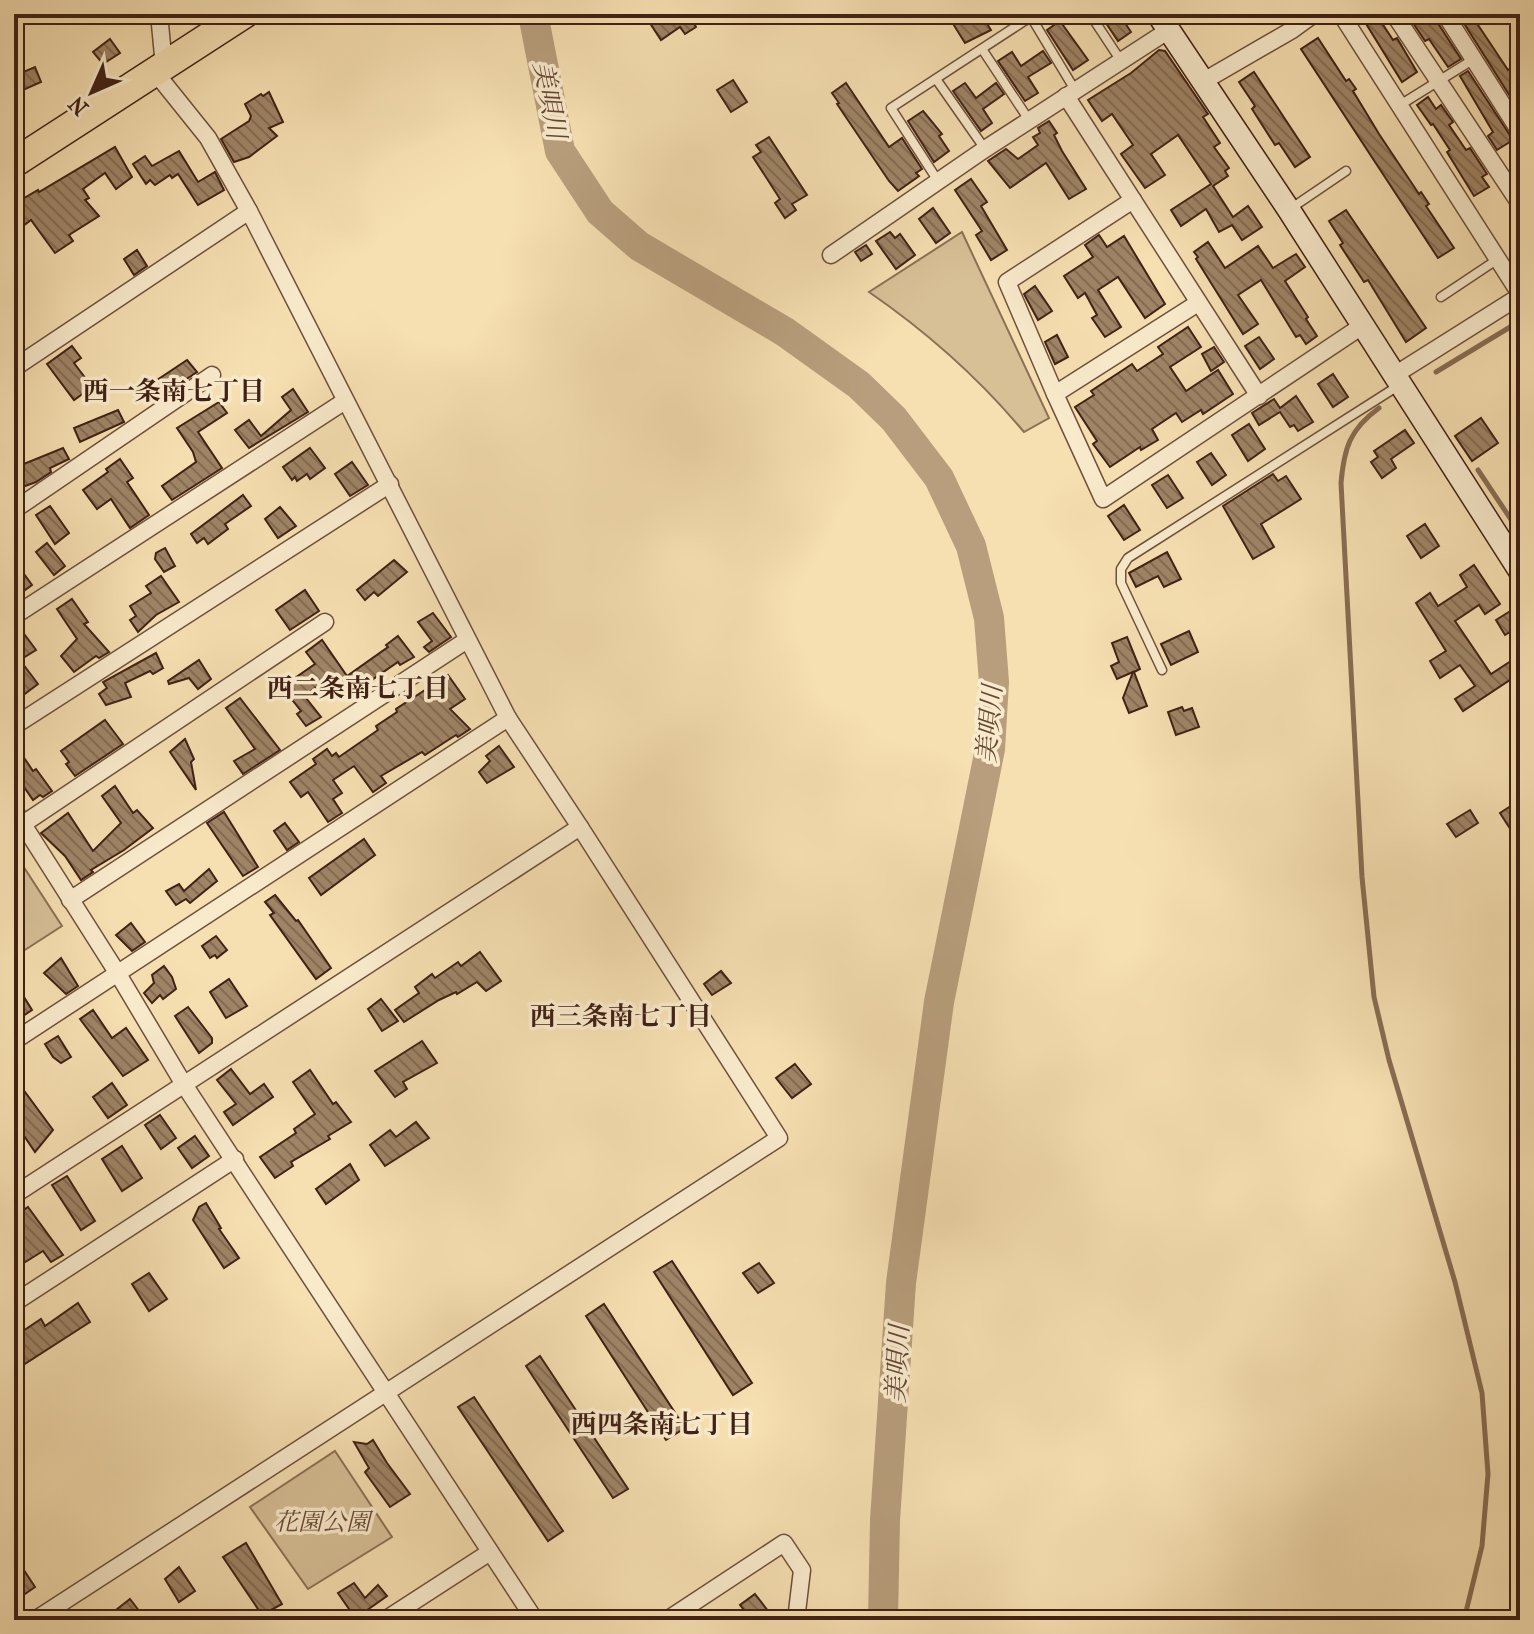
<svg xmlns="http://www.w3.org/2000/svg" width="1534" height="1634" font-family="'IM FELL French Canon','Noto Serif JP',serif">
<defs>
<pattern id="building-back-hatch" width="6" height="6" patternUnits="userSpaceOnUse" patternTransform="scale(2)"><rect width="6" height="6" fill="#9f8466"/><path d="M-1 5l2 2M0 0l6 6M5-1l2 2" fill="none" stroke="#836c53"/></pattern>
</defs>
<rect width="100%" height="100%" fill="#f6dfb1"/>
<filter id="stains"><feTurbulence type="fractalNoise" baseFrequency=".0025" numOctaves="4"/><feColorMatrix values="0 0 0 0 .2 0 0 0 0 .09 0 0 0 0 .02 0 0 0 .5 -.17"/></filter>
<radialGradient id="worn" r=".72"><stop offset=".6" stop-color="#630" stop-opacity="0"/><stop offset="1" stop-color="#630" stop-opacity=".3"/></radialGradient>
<g fill="#d7bf96" stroke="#8c7056" stroke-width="2">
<path d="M962,232l87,186 -25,14c-46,-55 -97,-100 -155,-140z"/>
<polygon points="14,852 62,926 14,957"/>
<polygon points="335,1451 392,1537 308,1589 250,1507"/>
</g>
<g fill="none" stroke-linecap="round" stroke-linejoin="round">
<g stroke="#886c53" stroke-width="5">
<polyline points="1436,372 1520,321"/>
<path d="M1379,408c-29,21 -35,40 -38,75l21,394 12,120 15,63 66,222 27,111 6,81 -6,72 -18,74"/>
<polyline points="1478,470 1520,533"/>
</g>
<polyline stroke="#b89e7c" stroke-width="30" points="533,14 560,151 600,212 639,246 785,332 859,385 894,419 939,478 971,546 989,618 994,682 990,749 939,1002 901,1283 885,1520 883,1620"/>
</g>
<g fill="url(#building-back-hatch)" stroke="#402115" stroke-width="2">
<polygon points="644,14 701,14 692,20 696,27 685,34 680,27 661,40"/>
<polygon points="947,14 981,14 991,30 965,43"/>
<polygon points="1100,14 1119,14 1131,32 1118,41"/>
<polygon points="1360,14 1376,14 1393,40 1397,38 1417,72 1402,82"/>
<polygon points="1407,14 1432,14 1461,59 1448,67 1429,39 1425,41"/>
<polygon points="1474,19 1508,70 1520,61 1520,112 1465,25"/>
<polygon points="1060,21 1088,60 1073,70 1047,30"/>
<polygon points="1318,38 1346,81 1349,79 1356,89 1353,91 1379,134 1419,194 1421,192 1429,204 1426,206 1454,248 1438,258 1301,49"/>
<polygon points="110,39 120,53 103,64 93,52"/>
<polygon points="1159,50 1165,51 1208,114 1203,117 1220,143 1214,147 1229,168 1225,171 1228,176 1213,186 1233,217 1248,206 1262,227 1242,240 1232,225 1219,232 1206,209 1181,226 1171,210 1211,184 1178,135 1151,154 1165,175 1145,188 1121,154 1133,145 1112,114 1102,121 1088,100 1131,73"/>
<polygon points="1043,51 1051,63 1028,77 1038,93 1025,101 998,61 1012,52 1021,66"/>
<polygon points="35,67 41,82 14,94 14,76"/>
<polygon points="1468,71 1513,140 1497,150 1488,136 1493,132 1460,76"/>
<polygon points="1254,72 1310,157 1295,167 1279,143 1275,145 1252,109 1255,106 1239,82"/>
<polygon points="733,80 747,102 731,112 717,90"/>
<polygon points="846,83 889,147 902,138 922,169 916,173 919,176 898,191 889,181 837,104 839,103 832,93"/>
<polygon points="965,83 976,98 996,83 1004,94 983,109 992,123 981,131 953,91"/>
<polygon points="269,92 283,122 269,128 277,136 249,157 234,162 221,139 249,121 251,116 245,104 261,94 263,96"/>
<polygon points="1428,97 1436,109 1441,105 1453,122 1449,125 1466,150 1470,148 1487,174 1482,177 1489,187 1474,196 1447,152 1450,150 1433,124 1431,125 1417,105"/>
<polygon points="923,111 942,134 939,136 949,151 934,162 908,121"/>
<polygon points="1049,121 1057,133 1054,135 1062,151 1086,189 1069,199 1046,163 1010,188 988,161 1006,149 1018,159 1038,145 1033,137 1040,133 1038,128"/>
<polygon points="769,137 807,195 792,204 796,210 785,218 775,203 780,199 753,157 761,152 756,145"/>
<polygon points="115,147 132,177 116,189 105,173 83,189 89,198 85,200 99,216 69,235 73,241 55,253 31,220 14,233 14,204 38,190 39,192"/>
<polygon points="179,151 198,182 215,172 224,190 198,205 178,174 172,178 170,175 155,185 150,180 146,184 133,164 145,156 152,166"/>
<polygon points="971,179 987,202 981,206 1007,250 991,260 976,235 982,231 955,190"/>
<polygon points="933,208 950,233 936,243 919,219"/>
<polygon points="1346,210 1426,328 1406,342 1368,280 1364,282 1340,245 1343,243 1329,221"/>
<polygon points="890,232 895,238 900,234 915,255 896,269 876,241"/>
<polygon points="1099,235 1107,247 1124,236 1165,304 1145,318 1118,277 1098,290 1121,327 1105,337 1092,318 1097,315 1085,293 1078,298 1064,276 1093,257 1085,245"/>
<polygon points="1208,242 1225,268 1258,246 1273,268 1296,254 1305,267 1285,281 1308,317 1306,319 1317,336 1306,344 1300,335 1296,337 1261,280 1238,295 1258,324 1243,334 1196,259 1198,257 1194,252"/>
<polygon points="866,245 872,254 861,261 855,252"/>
<polygon points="137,250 147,266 134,275 124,259"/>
<polygon points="1035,286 1052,311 1038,320 1024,294"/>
<polygon points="1188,327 1201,347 1170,367 1186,391 1218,370 1233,394 1203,414 1201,410 1182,422 1176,413 1152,429 1158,440 1141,450 1140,447 1110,467 1093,444 1097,441 1075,407 1094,395 1091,391 1132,364 1137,371 1163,354 1158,347"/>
<polygon points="1057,335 1068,357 1055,364 1045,342"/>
<polygon points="1259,337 1274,359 1260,369 1245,346"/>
<polygon points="72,346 81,358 74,363 92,387 74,400 47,364"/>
<polygon points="1214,347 1224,362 1211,371 1202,354"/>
<polygon points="187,360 197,372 163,395 154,382"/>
<polygon points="1333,374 1348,397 1333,407 1318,384"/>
<polygon points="293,389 308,412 249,448 235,430 249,420 261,436 291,410 282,397"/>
<polygon points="1296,396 1313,422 1298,431 1294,425 1290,427 1280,412 1259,425 1252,413 1274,399 1280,408"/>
<polygon points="219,402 227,413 198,432 222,468 172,500 162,486 196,462 193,452 177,428"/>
<polygon points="118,410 124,422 80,442 74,428"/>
<polygon points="1481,418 1498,443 1472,461 1455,436"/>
<polygon points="1249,424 1265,449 1248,461 1232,435"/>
<polygon points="1405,430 1414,443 1391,459 1396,468 1382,478 1371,462 1378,457 1374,451"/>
<polygon points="63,448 69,459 50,468 51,472 36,482 14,490 14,468"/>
<polygon points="310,448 325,468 310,479 307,474 297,481 295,477 292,480 283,467"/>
<polygon points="1211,453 1226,475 1212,485 1197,462"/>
<polygon points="120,459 133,478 127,482 149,515 130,528 111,499 97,509 83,490 108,472 106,469"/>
<polygon points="352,462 368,485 350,496 335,474"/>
<polygon points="1273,474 1278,481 1286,476 1301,499 1261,524 1274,547 1253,559 1223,506"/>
<polygon points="1168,475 1183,498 1167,508 1152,485"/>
<polygon points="243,495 251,506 225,524 228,529 208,544 204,538 197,543 191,534"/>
<polygon points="1124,505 1140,530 1124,540 1108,516"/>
<polygon points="50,506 69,533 55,544 36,515"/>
<polygon points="280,507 296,526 278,538 265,519"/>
<polygon points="1425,524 1439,546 1421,558 1407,536"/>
<polygon points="47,543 65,566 54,575 36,552"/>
<polygon points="165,548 175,566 164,572 155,559 156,553"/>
<polygon points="1167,552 1181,579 1164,587 1158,576 1136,587 1129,573"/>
<polygon points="14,560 32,585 14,598"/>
<polygon points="394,560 407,572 378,596 374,592 365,600 357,590"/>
<polygon points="1474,565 1500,604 1485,614 1479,605 1455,621 1491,674 1520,655 1520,696 1510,680 1463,711 1455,699 1475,686 1460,665 1440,678 1430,661 1446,651 1416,603 1430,593 1438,606 1467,587 1460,575"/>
<polygon points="161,576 179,602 156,615 138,632 130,620 136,616 130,606 151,593 146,586"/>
<polygon points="305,590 319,611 290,630 276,610"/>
<polygon points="72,599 88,622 84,624 109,652 99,658 96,656 74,672 61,656 77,639 57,609"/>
<polygon points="1520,605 1520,626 1505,635 1496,620"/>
<polygon points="433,613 451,637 429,652 424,647 432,641 418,622"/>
<polygon points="22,631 36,650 20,660 38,684 14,702 14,637"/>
<polygon points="1189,631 1198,652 1171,665 1161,644"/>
<polygon points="398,636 414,657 400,665 398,662 347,697 332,676 311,691 312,693 306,698 321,717 306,726 297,714 301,711 282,687 315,664 306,652 322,640 347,676 388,647 386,645"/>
<polygon points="1127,637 1140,669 1134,672 1147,706 1129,713 1123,698 1133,672 1117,679 1111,666 1119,662 1112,643"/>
<polygon points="156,653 163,668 153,674 150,671 125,683 131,697 106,705 99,694 107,688 103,682"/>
<polygon points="199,660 211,679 198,689 189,678 169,684 168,681"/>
<polygon points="448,675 465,699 450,709 470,729 458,737 456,735 425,755 422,752 381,776 386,783 373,792 354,766 333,780 342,793 333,799 342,813 328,822 308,792 301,797 290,782 316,764 313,759 327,749 332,756 336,753 339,757 378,730 376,726 397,712 396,709"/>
<polygon points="240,698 280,750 243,774 234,761 255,749 226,708"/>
<polygon points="1182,707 1184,711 1192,708 1199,727 1176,735 1168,712"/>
<polygon points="105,720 123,744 75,776 66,764 69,762 61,751"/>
<polygon points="185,739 194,759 191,762 196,790 170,752"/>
<polygon points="14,743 33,771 36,769 52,791 43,797 40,795 33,800 20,781 21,780 14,770"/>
<polygon points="499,746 514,767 487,783 479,772 490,761 486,756"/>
<polygon points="115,786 133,813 137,810 153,828 124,850 91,870 93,872 81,880 65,856 41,833 68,813 93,851 121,823 102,796"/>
<polygon points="1520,800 1520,844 1500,813"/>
<polygon points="1470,810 1478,823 1456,837 1447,824"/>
<polygon points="224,812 258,867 243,876 207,823"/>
<polygon points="285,823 299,842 287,850 274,831"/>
<polygon points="364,839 375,855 321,895 309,878"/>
<polygon points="209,869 217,881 190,903 186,899 176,905 166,891 179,884 184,891"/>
<polygon points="275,895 296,921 298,920 331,968 316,979 270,915 274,913 265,902"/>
<polygon points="131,923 145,942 132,951 116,935"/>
<polygon points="216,936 227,950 217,958 215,955 210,958 202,946"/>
<polygon points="480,952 501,981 486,991 477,982 457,994 456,992 439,1000 404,1022 395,1010 419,993 415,987 432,974 435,978 458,962 461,966"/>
<polygon points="61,958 78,986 66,994 44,973"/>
<polygon points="164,966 172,977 176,989 163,999 160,995 152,1003 144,993 154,983 152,975"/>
<polygon points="721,971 731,983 712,995 704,984"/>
<polygon points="229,979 247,1006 226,1018 210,992"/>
<polygon points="14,981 32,1010 20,1018 14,1009"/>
<polygon points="381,999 398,1021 382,1031 368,1009"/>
<polygon points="188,1007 212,1038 212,1043 199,1053 175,1016"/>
<polygon points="93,1010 112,1038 126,1028 148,1060 123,1076 80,1019"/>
<polygon points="58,1036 71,1057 61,1063 53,1057 45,1044"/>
<polygon points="422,1041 437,1063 403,1082 407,1089 395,1097 375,1071"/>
<polygon points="795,1064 811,1084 792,1098 776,1078"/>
<polygon points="231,1069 250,1094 264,1084 273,1097 233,1125 224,1112 236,1104 217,1080"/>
<polygon points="310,1070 333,1104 336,1102 351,1122 328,1136 330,1139 291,1162 293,1166 275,1178 260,1157 296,1133 294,1129 315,1114 293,1082"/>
<polygon points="14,1077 53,1130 35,1152 14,1121"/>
<polygon points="112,1083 127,1105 108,1118 93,1097"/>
<polygon points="160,1115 176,1138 161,1149 145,1125"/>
<polygon points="416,1122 429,1138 385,1166 370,1145 390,1130 396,1137"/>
<polygon points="195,1136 209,1156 192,1168 178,1148"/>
<polygon points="122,1146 142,1178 122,1191 102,1159"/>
<polygon points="350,1164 359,1180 326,1204 316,1189"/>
<polygon points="67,1176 95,1221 81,1230 52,1185"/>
<polygon points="206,1203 221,1228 219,1229 239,1258 224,1268 193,1220 199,1207"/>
<polygon points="28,1207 63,1255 51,1262 43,1251 14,1269 14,1217"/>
<polygon points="672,1261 752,1383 733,1395 654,1272"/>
<polygon points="759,1263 774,1283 758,1293 743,1273"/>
<polygon points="149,1273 167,1299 149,1311 132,1284"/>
<polygon points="78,1303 90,1322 23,1365 14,1351 14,1337 41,1319 45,1326"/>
<polygon points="604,1304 685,1428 666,1440 586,1316"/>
<polygon points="540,1356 628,1489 613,1498 526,1366"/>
<polygon points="474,1397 563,1531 548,1541 458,1407"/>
<polygon points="373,1440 387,1463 410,1494 390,1507 365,1472 369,1468 354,1442 367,1444"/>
<polygon points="246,1543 282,1604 262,1615 223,1557"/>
<polygon points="14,1555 35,1587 19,1598 14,1591"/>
<polygon points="179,1567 195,1591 179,1602 165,1579"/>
<polygon points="354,1583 365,1598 378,1585 387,1596 353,1620 348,1615 351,1612 338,1593"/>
<polygon points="755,1594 775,1620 752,1620 740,1605"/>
<polygon points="130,1599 146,1620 123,1620 116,1610"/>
</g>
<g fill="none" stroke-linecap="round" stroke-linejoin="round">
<defs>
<g id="lane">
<polyline points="1090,14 1121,61"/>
<polyline points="1031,17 1075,90"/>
<polyline points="982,49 1029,120"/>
<polyline points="936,79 985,149"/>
<polyline points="1400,105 1474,59"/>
<polyline points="938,181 891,108 1035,14"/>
<polyline points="1290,209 1346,171"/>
<polyline points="1441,297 1498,259"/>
<polyline points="1162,670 1121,583 1121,569 1128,558 1398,386"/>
</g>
<g id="street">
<polyline points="159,14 164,66"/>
<polyline points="1341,14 1520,294"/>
<polyline points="1394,14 1520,204"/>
<polyline points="1445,14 1520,132"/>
<polyline points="1202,82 1292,30 1314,14"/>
<polyline points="1066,96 1259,396"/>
<polyline points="1133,200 1007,282 1055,394 1198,303"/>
<polyline points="831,255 985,149 1169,30"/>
<polyline points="14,368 249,211"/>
<polyline points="1393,376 1520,296"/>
<polyline points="1055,394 1103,499 1362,326"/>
<polyline points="14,510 212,375"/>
<polyline points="14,616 345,401"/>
<polyline points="14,726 390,484"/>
<polyline points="14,810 118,974 183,1083 535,1620"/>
<polyline points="23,824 325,622"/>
<polyline points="70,900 467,640"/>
<polyline points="14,1041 508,718"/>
<polyline points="14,1195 580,827"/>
<polyline points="14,1303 235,1159"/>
<polyline points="35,1620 779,1138 580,827 508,718 249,211 208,138 155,72"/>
<polyline points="385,1620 490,1552"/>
<polyline points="667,1620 784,1543 802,1570 796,1620"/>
</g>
<polyline id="secondary" points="1158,14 1289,210 1520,571"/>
<polyline id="highway" points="14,163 244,14"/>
</defs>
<use href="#lane" stroke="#6e503c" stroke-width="11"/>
<use href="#street" stroke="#6e503c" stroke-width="19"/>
<use href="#secondary" stroke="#402115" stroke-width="25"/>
<use href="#highway" stroke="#402115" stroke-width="31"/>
<use href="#lane" stroke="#f9eacc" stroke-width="8"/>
<use href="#street" stroke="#f9eacc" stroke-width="16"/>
<use href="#secondary" stroke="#f9eacc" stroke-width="22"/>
<use href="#highway" stroke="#f6dfb1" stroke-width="28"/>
</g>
<g text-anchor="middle" stroke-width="7" stroke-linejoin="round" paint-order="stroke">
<g font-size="24" font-style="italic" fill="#664835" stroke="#f9eacc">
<text x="322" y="1530">花園公園</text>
</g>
<g font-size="26" font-style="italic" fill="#644634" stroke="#f9eacc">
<text transform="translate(550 100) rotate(79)" y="9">美唄川</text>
<text transform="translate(989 724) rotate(-85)" y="9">美唄川</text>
<text transform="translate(897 1364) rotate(-87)" y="9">美唄川</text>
</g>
<g font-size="26" font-weight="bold" fill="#402115" stroke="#f9eacc">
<text x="174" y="400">西一条南七丁目</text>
<text x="358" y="697">西二条南七丁目</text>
<text x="621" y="1025">西三条南七丁目</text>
<text x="662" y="1433">西四条南七丁目</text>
</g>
</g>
<rect width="1534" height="1634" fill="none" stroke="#f6dfb1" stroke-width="48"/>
<rect x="16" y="16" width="1502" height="1602" fill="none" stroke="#402115" stroke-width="4"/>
<rect x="24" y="24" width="1486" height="1586" fill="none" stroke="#402115" stroke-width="2"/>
<g transform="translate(92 92) rotate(225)" stroke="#f9eacc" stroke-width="6" paint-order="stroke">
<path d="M0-6L14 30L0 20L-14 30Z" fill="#402115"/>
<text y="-12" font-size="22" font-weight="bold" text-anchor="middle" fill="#402115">N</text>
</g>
<rect width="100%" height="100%" filter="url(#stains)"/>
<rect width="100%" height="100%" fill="url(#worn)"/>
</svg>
